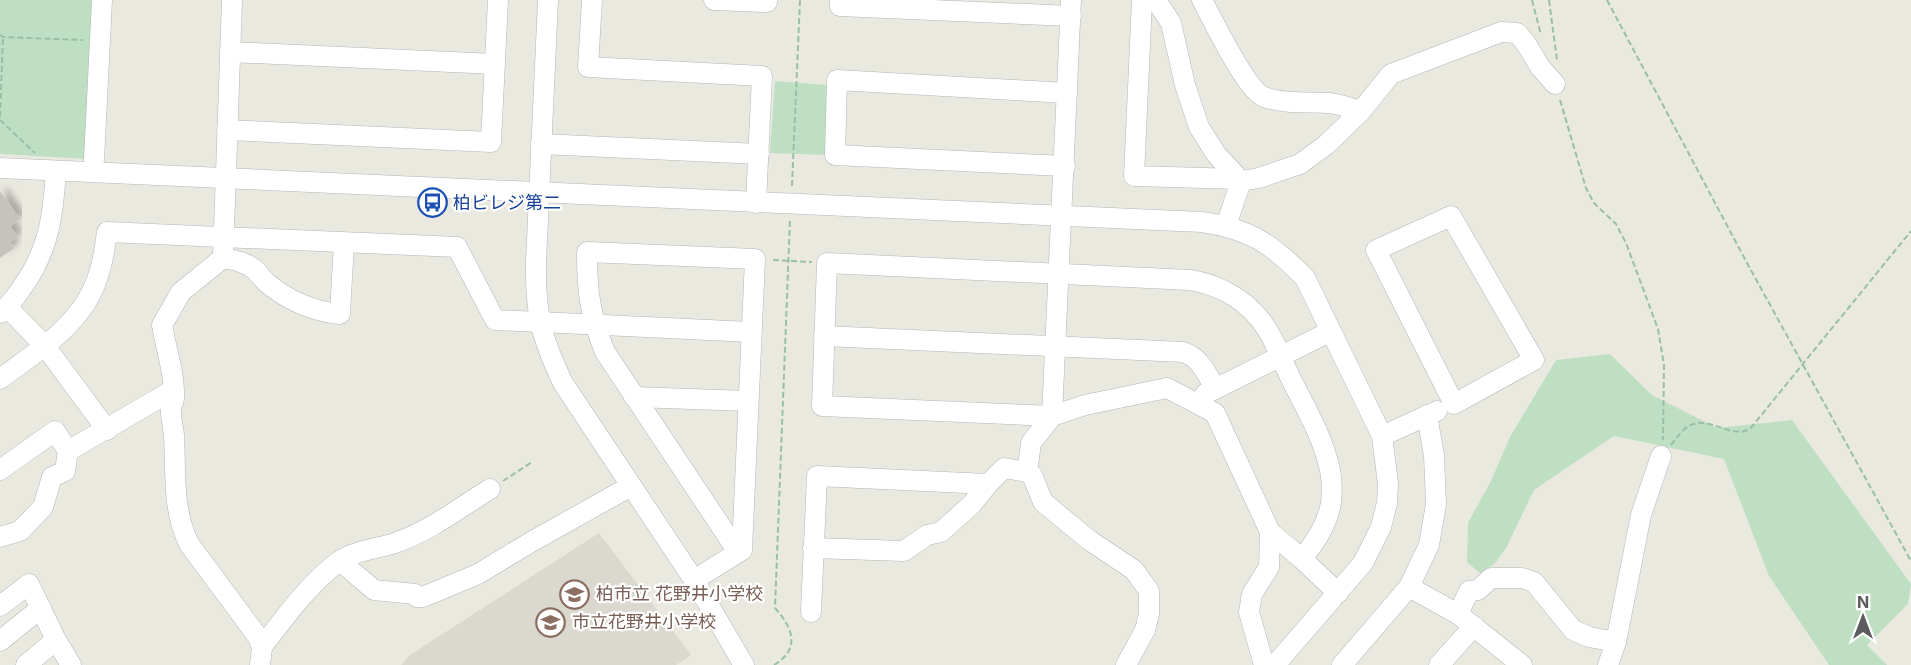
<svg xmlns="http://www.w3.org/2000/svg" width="1911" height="665" font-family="Inter,'Noto Sans JP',sans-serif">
<defs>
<filter id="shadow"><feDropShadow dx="5.5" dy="-5.5" stdDeviation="3" flood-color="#0004"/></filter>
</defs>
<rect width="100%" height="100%" fill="#eae9e0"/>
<polygon fill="#dad8cf" points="599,533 691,655 676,665 401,665 410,655"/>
<g fill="#bfdfc3">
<polygon points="0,0 96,0 88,159 0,154"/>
<polygon points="775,81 827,85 825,155 770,153"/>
<polygon points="1610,354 1652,395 1717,428 1792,420 1911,584 1908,604 1867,645 1887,665 1829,665 1769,576 1724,459 1614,436 1534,490 1506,548 1496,562 1481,574 1467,562 1468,523 1491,481 1510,437 1556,360"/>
</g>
<polygon fill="#c5c3bd" filter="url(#shadow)" points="0,191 20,219 10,226 18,237 10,242 14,248 0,258"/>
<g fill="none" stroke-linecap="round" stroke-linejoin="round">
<defs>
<g id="minor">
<path d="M232,0l-9,258 -42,34 -19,33c4,24 13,49 12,73 -1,8 -1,1 -3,9 -1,8 2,19 3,28 2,37 -2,74 15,109l69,93 4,10 -2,18"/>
<path d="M548,0l-12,262c-1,51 5,75 27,121l131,197 50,85"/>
<polyline points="592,0 588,67 762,76 756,203"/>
<polyline points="714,0 767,2 767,0"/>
<polyline points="840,0 840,6 1071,16"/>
<polyline points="1142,0 1134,176 1239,179"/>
<polyline points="1156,0 1171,23 1185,85 1199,127 1216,154 1241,181"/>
<path d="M1202,0c11,20 44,90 62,97 20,7 44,5 65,6 10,1 21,5 32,8"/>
<polyline points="230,52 495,64"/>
<polyline points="227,130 491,142 498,0"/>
<polyline points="541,144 759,154"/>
<polyline points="94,160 102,0"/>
<polyline points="1065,166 835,155 837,80 1067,93"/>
<path d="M0,168l1202,54c48,7 70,22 103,56l77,158 6,48 -1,19 -6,24 -18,36 -88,102"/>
<polyline points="1241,181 1259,178 1300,164 1326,145 1361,111 1391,74 1501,32 1517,33 1525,42 1540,67 1555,84"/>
<polygon points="1451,216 1534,360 1454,404 1376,250"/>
<polyline points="1226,226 1241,181"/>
<path d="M223,258c11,2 22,4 31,11 5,4 8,10 13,14 20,17 47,29 73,31l4,-71"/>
<polyline points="7,307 45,346 107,430"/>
<path d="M0,313c9,-7 15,-15 21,-24 28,-38 32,-73 35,-118"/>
<path d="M824,336l359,16c18,6 23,21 32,36"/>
<path d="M0,379c36,-27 80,-53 96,-97 6,-16 9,-33 11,-50l350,15 38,73 256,12"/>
<polyline points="1205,394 1331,331"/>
<polyline points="634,397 748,401"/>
<polyline points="1382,436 1437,411"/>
<polyline points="68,451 173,390"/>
<polyline points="0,470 55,431 68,451 65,471 52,477 43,507 20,531 0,537"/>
<polyline points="1027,472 1031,443 1052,416 1071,0"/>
<polyline points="813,548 904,551 927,535 941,532 972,504 988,484 1004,468 1027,472 1032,475 1043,502 1089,540 1134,570 1149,591 1149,614 1145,630 1126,665"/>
<path d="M1302,559c13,-17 26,-35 29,-57 1,-10 1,-23 -1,-32 -7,-33 -25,-63 -40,-93 -9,-19 -18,-44 -32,-60 -17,-20 -42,-33 -68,-37l-363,-17 -5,143 230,10 33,-11 82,-17 48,25 55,119 32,27 36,34"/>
<polyline points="340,561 374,590 415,594 417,597 423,597 478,574 531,542 631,486"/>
<path d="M694,580l48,-30 13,-291 -168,-7c0,40 3,63 18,100l133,200"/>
<polyline points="1409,587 1458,614 1522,665"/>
<polyline points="0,606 29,584 56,640 71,665"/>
<polyline points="811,612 817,476 988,484"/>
<polyline points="1458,614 1469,591 1478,590 1491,578 1522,578 1534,582 1573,630 1589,637 1616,642"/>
<polyline points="0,641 41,608"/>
<path d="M262,647c23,-30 46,-62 76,-85 17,-12 38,-13 57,-19 35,-12 64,-35 95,-54"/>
<polyline points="26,665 56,640"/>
<polyline points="1264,665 1249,612 1252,594 1269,567 1270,532"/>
<polyline points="1342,665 1409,587 1429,545 1436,504 1434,456 1427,415"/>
<polyline points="1439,665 1474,626"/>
<polyline points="1608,665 1616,642 1641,515 1661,456"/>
</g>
</defs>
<use href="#minor" stroke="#b3b5b9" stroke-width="21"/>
<g stroke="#9abfa8" stroke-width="2" stroke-dasharray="6 3" stroke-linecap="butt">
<polyline points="1532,0 1541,35"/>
<polyline points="1549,0 1557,60"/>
<polyline points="1607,0 1747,263 1911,561"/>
<polyline points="0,35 3,37 83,40"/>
<polyline points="1560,100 1586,188 1594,203 1616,224 1626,243 1658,329 1664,365 1663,440"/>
<polyline points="0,117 3,37"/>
<polyline points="0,120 35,153"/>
<polyline points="792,186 800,0"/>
<polyline points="773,260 812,262"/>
<path d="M1671,445c6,-7 12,-17 20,-20 19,-9 39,14 59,4l161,-198"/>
<polyline points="503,481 532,462"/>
<path d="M774,665c27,-16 19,-37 1,-57l15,-389"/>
</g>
<use href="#minor" stroke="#fff" stroke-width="20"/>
</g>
<defs>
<symbol id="bus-ring" viewBox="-11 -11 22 22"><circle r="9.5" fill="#fff" stroke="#1a4fb4" stroke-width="1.5"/><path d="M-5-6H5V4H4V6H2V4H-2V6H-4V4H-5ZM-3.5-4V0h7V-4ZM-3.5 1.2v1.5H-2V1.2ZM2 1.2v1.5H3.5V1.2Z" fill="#1a4fb4"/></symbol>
<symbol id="school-ring" viewBox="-11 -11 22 22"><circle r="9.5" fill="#fff" stroke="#8d6e63" stroke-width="1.5"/><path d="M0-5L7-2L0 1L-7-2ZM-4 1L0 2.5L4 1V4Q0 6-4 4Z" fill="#8d6e63"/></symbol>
</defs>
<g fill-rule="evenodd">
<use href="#bus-ring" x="416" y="186" width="33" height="33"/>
<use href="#school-ring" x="558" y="578" width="33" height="33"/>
<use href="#school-ring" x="534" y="606" width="33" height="33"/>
</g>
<g text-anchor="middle" stroke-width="4.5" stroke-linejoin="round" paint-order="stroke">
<g font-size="18" fill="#164399" stroke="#fff" text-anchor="start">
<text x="453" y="209">柏ビレジ第二</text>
</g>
<g font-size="18" fill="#785e54" stroke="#fff" text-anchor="start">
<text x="596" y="600">柏市立 花野井小学校</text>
<text x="572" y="628">市立花野井小学校</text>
</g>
</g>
<g transform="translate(1863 617)" stroke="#ffffff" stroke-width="4.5" paint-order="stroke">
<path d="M0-4.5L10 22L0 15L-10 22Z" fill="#595b5f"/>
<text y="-9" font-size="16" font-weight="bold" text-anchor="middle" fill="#595b5f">N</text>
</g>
</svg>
